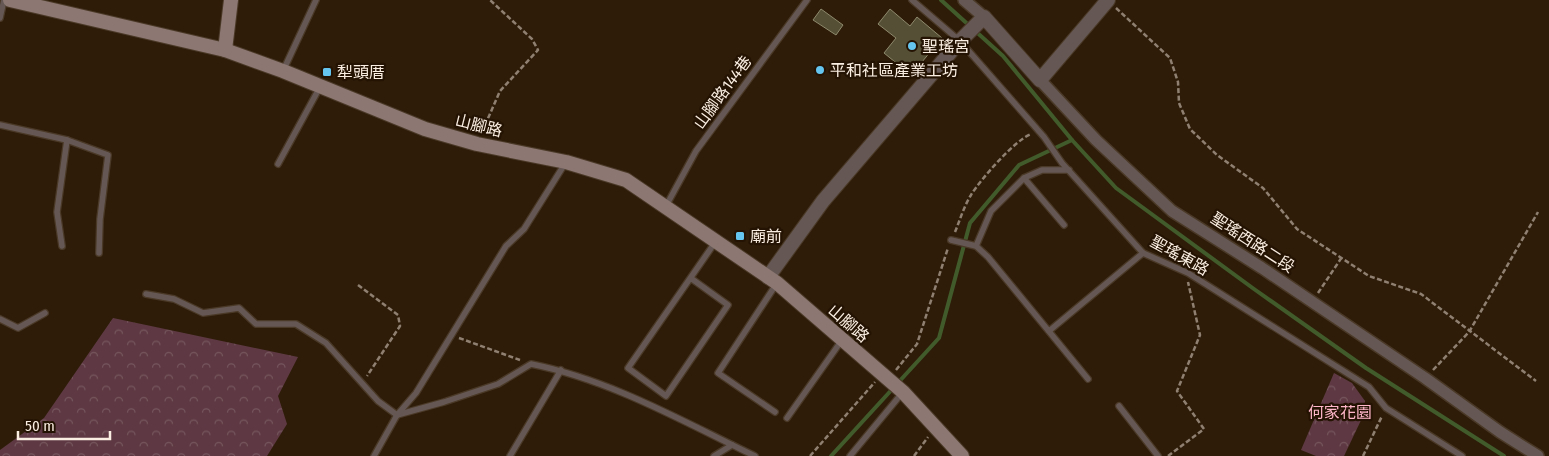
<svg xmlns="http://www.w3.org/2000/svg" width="1549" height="456" font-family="'Fira Sans Condensed','Noto Sans TC',sans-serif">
<defs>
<pattern id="forest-crowns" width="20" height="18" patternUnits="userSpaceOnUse" patternTransform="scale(1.25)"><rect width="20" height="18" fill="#5e3943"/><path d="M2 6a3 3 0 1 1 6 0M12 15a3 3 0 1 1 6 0" fill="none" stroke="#76565e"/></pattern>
</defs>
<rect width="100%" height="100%" fill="#2e1c09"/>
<g fill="url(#forest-crowns)">
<polygon points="113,318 298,357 278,396 287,424 267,456 0,456 0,450 44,418"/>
<polygon points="1334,373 1352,383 1365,401 1363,416 1344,456 1316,456 1301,450"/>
</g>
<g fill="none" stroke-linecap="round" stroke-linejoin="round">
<g stroke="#425b2b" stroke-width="4">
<polyline points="941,0 1003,56 1072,140 1116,188 1254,289 1366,368 1504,456"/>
<polyline points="831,456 939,338 970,223 1019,165 1072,140"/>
</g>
</g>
<g fill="#544f35" stroke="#8e896d">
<polygon points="821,9 843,25 836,35 813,20"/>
<polygon points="890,9 910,26 917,17 942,38 911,75 884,53 896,38 878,24"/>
</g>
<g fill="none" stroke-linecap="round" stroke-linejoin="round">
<defs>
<g id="service">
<polyline points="912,0 960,41 1044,137 1062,163 1143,253 1188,273 1369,387 1386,408 1462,456"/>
<polyline points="0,18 4,0"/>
<polyline points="283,71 316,0"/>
<polyline points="0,125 67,140"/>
<polyline points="278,164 320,87"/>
<polyline points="1024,178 1064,225"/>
<polyline points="666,206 696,151 807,0"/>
<polyline points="951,240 976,246 988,257 1088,379"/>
<polyline points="62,246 57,212 67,140 108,155 100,219 99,253"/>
<polyline points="976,246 991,211 1024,178 1042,170 1069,170"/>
<polyline points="692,279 728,305 666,396 628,368 716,241"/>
<path d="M146,294l28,5 29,14 36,-5 17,16h40l30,19 52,58 19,14 47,-13 54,-18 33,-20c80,16 151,57 224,92"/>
<polyline points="0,319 18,328 45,313"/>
<polyline points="1049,331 1143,253"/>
<polyline points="1119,406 1158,456"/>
<polyline points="775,412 718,373 777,283"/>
<polyline points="787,418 842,340"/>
<polyline points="374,456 397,415 416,393 506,246 524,229 566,162"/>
<polyline points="510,456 561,370"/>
<polyline points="714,456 732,445"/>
<polyline points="850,456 903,392"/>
</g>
<g id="minor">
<polyline points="964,0 984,17"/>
<polyline points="1040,80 1096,140 1172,211 1262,268 1425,378 1500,432 1538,456"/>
</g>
<polyline id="tertiary" points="768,277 823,201 960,41 984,17 1040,80 1108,0"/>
<g id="secondary">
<polyline points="10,0 225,50 283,71 425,129 477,144 566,162 626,180 777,283 903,392 962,456"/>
<polyline points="225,50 231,0"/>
</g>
</defs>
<use href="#service" stroke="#4b3927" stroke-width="8"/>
<use href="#minor" stroke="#4b3927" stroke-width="14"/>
<use href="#tertiary" stroke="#4b3927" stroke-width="16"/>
<use href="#secondary" stroke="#4b3927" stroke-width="16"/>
<g stroke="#8f8071" stroke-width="2.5" stroke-dasharray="5 2.5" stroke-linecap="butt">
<polyline points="1116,8 1170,58 1178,82 1179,103 1190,129 1217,155 1263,188 1297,229 1369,276 1421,294 1536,381"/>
<polyline points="482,132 500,91 538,50 532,39 490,0"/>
<path d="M955,232c5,-12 9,-26 16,-37 9,-15 44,-55 60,-61"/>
<polyline points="358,285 398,315 400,326 367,376"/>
<polyline points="1318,293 1342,257"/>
<polyline points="459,338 520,360"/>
<polyline points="896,370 917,344 948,248"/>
<polyline points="1433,370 1469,332 1538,212"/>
<polyline points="810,456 875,382"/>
<polyline points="914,456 928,437"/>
<polyline points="1168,456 1204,429 1177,391 1200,335 1188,282"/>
<polyline points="1363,456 1382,416"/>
</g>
<use href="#service" stroke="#655854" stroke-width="5.5"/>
<use href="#minor" stroke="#655854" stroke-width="11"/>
<use href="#tertiary" stroke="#655854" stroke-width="14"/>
<use href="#secondary" stroke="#8c7772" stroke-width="14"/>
</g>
<g fill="#65c5ee" stroke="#241302" stroke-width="2">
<circle cx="912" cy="46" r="5"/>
<circle cx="820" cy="70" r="5"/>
<rect x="322" y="67" width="10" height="10" rx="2.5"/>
<rect x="735" y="231" width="10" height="10" rx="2.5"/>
</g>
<g text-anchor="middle" stroke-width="4.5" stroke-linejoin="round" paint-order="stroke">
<g font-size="16" fill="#faeee2" stroke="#241302" text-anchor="start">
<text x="922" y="52">聖瑤宮</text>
<text x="830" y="76">平和社區產業工坊</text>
<text x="337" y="78">犁頭厝</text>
<text x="750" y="242">廟前</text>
</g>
<g font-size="16" fill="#faeee2" stroke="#241302">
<text transform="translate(722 92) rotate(-54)" y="6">山腳路144巷</text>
<text transform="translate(479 125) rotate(14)" y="6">山腳路</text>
<text transform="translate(1253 242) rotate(33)" y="6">聖瑤西路二段</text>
<text transform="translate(1180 255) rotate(29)" y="6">聖瑤東路</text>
<text transform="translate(849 323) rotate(41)" y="6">山腳路</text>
</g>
<g font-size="16" fill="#feb6c9" stroke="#241302">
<text x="1340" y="418">何家花園</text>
</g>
</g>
<path d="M18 431v8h92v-8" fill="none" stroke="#faeee2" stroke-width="2.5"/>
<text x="25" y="431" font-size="15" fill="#faeee2" stroke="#241302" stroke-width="4" paint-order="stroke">50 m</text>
</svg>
